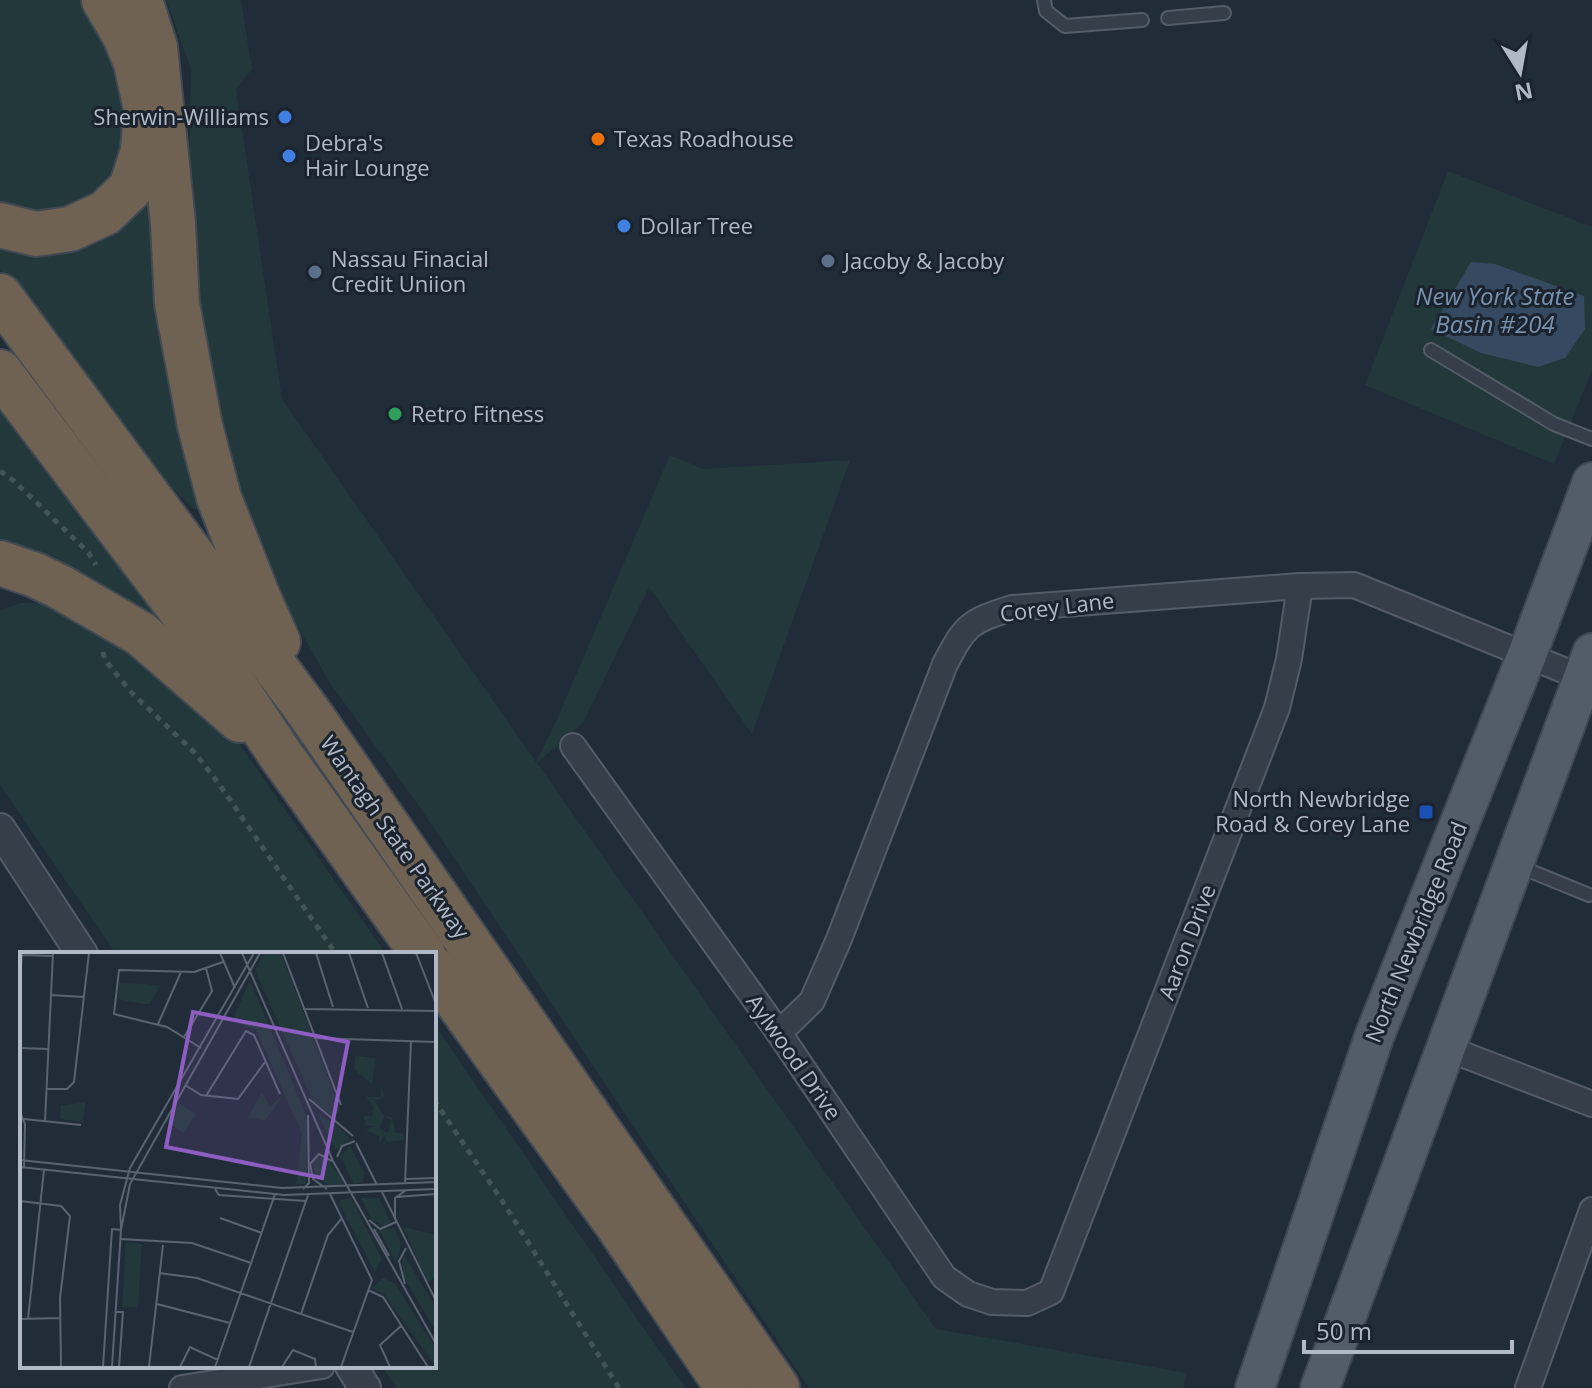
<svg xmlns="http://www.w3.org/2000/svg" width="1592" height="1388" font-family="'Open Sans',sans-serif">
<rect width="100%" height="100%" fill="#212c39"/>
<g fill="#23383a">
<polygon points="0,0 86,0 132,106 127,167 89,209 0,214"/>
<polygon points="166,0 241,0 252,69 236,89 282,399 536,762 558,717 670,455 703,469 850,460 752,734 649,587 583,723 537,763 936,1329 1187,1373 1183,1388 809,1388 421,809 330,683 265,569 227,469 187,259 191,69"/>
<polygon points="1448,171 1592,227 1592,370 1554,464 1365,385"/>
<polygon points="146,201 154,207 153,296 175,408 200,509 194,509 143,459 0,270 0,244"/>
<polygon points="0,400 169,626 164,633 0,547"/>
<polygon points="20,603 60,603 184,687 238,742 386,954 116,954 0,785 0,611"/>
<polygon points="434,1024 685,1388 396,1388 382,1366 434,1366"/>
</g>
<polygon fill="#354960" points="1471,262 1495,264 1584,296 1585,329 1565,358 1538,367 1481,353 1431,329"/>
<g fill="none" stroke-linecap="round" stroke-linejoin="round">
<defs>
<g id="service">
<polyline points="1044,0 1046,11 1065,26 1142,20"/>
<polyline points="1168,18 1224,13"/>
<polyline points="1431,350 1554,424 1592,439"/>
<polyline points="1518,866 1589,895"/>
</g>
<g id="minor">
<polyline points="573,746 779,1033 944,1277 968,1294 992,1302 1027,1303 1051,1292 1277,708 1289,659 1300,586"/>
<path d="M779,1033l33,-32 27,-62 106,-275c21,-40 24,-42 67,-56l288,-22 54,-1 229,93"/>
<polyline points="1446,1048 1592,1104"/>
<polyline points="182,1388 322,1366"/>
<polyline points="1528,1388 1592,1210"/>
</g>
<g id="tertiary">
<polyline points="0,829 82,954"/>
<polyline points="351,1366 365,1388"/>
</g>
<g id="primary">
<polyline points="1255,1388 1374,1037 1527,655 1592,482"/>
<polyline points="1320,1388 1592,653"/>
</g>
<g id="motorway">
<polyline points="140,0 155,47 173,224 177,304 200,426 219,498 258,597 278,642"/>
<polyline points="0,225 36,234 70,229 105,213 131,188 143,151 146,109 136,63 125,36 104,0"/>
<polyline points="0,296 310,714 777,1388"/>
<polyline points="0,372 210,649 280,754 423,954"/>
<polyline points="0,563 35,575 60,587 141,634 240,720"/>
<polyline points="434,969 619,1227 728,1388"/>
</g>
</defs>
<use href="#service" stroke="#535c67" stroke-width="16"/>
<use href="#minor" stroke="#535c67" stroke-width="28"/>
<use href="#tertiary" stroke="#535c67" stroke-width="34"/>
<use href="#primary" stroke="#3e4752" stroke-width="42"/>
<use href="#motorway" stroke="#404954" stroke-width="48"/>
<g stroke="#415557" stroke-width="5" stroke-dasharray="6 6" stroke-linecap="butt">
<polyline points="0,471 14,481 88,552 96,565"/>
<polyline points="103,652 105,660 130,691 195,753 219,784 336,954"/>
<polyline points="434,1100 503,1202 619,1388"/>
</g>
<use href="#service" stroke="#353e49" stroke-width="12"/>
<use href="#minor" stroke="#353e49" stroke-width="24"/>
<use href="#tertiary" stroke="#353e49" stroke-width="30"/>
<use href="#primary" stroke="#535d69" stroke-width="38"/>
<use href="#motorway" stroke="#6f6252" stroke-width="44"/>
</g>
<g fill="#3f7fe0" stroke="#1a232e" stroke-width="3">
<circle cx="285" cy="117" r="8"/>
<circle cx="289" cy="156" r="8"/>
<circle cx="624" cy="226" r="8"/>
</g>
<circle fill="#e8710a" stroke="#1a232e" stroke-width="3" cx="598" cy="139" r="8"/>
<g fill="#5c6f8a" stroke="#1a232e" stroke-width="3">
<circle cx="828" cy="261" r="8"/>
<circle cx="315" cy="272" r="8"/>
</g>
<circle fill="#2e9e5b" stroke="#1a232e" stroke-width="3" cx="395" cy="414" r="8"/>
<rect fill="#1a4fb4" stroke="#1a232e" stroke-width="3" x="1418" y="804" width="16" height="16" rx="4"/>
<g text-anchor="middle" stroke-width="6" stroke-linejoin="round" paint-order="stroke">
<g font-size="22" fill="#b0b9c5" stroke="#1a232e" text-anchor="start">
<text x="269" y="125" text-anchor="end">Sherwin-Williams</text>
<text x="614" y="147">Texas Roadhouse</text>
<text x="305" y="151">Debra's<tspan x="305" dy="25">Hair Lounge</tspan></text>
<text x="640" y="234">Dollar Tree</text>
<text x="331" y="267">Nassau Finacial<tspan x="331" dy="25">Credit Uniion</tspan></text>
<text x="844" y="269">Jacoby &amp; Jacoby</text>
<text x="411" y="422">Retro Fitness</text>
<text x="1410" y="807" text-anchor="end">North Newbridge<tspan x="1410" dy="25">Road &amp; Corey Lane</tspan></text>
</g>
<g font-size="22" fill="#b0b9c5" stroke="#1a232e">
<text transform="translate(1057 607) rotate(-7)" y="8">Corey Lane</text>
<text transform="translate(395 837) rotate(55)" y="8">Wantagh State Parkway</text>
<text transform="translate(1416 932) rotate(-68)" y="8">North Newbridge Road</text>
<text transform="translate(1187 942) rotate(-69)" y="8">Aaron Drive</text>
<text transform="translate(794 1057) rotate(55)" y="8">Aylwood Drive</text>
</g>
<g font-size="24" font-style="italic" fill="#7891ad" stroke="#1a232e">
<text x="1495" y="305">New York State<tspan x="1495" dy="28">Basin #204</tspan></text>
</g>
</g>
<g transform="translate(20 952)">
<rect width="416" height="416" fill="#212c39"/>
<path d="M244,1h17l59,156 -5,9 -22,-17 -55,-124 -2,-8zM230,28l57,137 -1,67h-10l6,-51 -18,-39 -19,27 -17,-4 14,-25 8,15 14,-14 -28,-63 -24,-9zM99,31l27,1 14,2 -10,18h-8l-24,-5zM335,104l21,2 -4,27 -18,-16zM360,134l5,10 -10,5 9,15 -4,13 8,4 3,-12 -6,-5 7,1 3,15 9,2v6l-16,2 -4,-6 -5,7v-7l-13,-6 9,-4 -10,-1 -1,-9h8l2,-9 -8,-10h15zM66,150l-3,20 -23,-3 1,-13zM159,151l17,11 -12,19 -18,-11zM297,161l20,13 13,13 -14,11zM330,194l14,27 -1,9 -9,2 -14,-28zM307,205l17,27 -16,1 -14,-8 -1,-18zM331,246l31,61 -7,13 -35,-66v-6zM341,246h18l12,25 -5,4 -13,-6zM383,275l33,8v42l-8,5zM375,276l6,17 -5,18 -17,-34zM106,290l16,2 -4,64 -16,-1zM382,299l34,57v23l-33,-55zM363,326l12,6 41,65v18l-52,-73 -12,-6z" fill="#23383a"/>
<path fill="none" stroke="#5a6471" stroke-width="2" d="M200,1l15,35M222,1l91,208 103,183M263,1l58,152M296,1l17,54M329,1l19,55M362,1l20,56M396,1l20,51M2,3l31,1M0,27l2,-26M31,43l33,2M283,57l133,2M138,72l23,-52M164,85l28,-46 -6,-23M294,86l122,4M0,96l28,1M181,96l-34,-21 -53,-13 5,-44 75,2 29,-10M165,133l16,10 37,4 27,-37M26,137h21l7,-7 15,-129M186,144l40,-65 8,4 26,59M289,147l44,37M0,160l5,12 -1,44M4,167l57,6M25,169l8,-168M336,191l21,42M317,205l5,-11 13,-5M0,208l262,28 154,-6M0,215l264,28 152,-6M386,227l30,-1M385,232l6,-143M195,237l4,6 87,6M283,237l6,-6 -1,-68M307,237l-14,-10 -3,-15 9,-10 13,7M362,240l54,109M310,242l42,86 -31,87M377,245l39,-3M0,249l41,5 9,10 -10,82 1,69M200,266l42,15M375,267v-21l10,-7M349,268l11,9 16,-7M354,277l15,27M101,278l-1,-25 10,-37 124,-215M100,287l72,4 59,20M139,321l38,5 156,54M385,332l-6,-23 7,-13M348,338l15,7 45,70M137,352l73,19M95,360h8l-4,55M281,362l27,-79 14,-17M0,367l40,-1M8,367l16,-149M83,415l9,-138 9,1M92,415l9,-137 9,-46 130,-231M129,415l14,-122M160,415l10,-20 28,13M195,415l60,-173M229,415l59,-172M262,415l11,-17 22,9 1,8M370,415l-10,-22 21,-19"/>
<path fill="#8e5dc1" fill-opacity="0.15" stroke="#8e5dc1" stroke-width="4" d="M173,60l155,30 -26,136 -156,-31z"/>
<rect width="416" height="416" fill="none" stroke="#b0b9c5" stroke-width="4"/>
</g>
<g transform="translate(1520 72) rotate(169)" stroke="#1a232e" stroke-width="6" paint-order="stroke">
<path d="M0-6L14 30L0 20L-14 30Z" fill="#b0b9c5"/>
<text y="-12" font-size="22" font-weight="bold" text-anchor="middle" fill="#b0b9c5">N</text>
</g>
<path d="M1304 1340v12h208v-12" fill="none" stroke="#b0b9c5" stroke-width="4"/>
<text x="1316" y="1340" font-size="24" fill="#b0b9c5" stroke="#1a232e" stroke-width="6" paint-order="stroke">50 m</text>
</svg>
